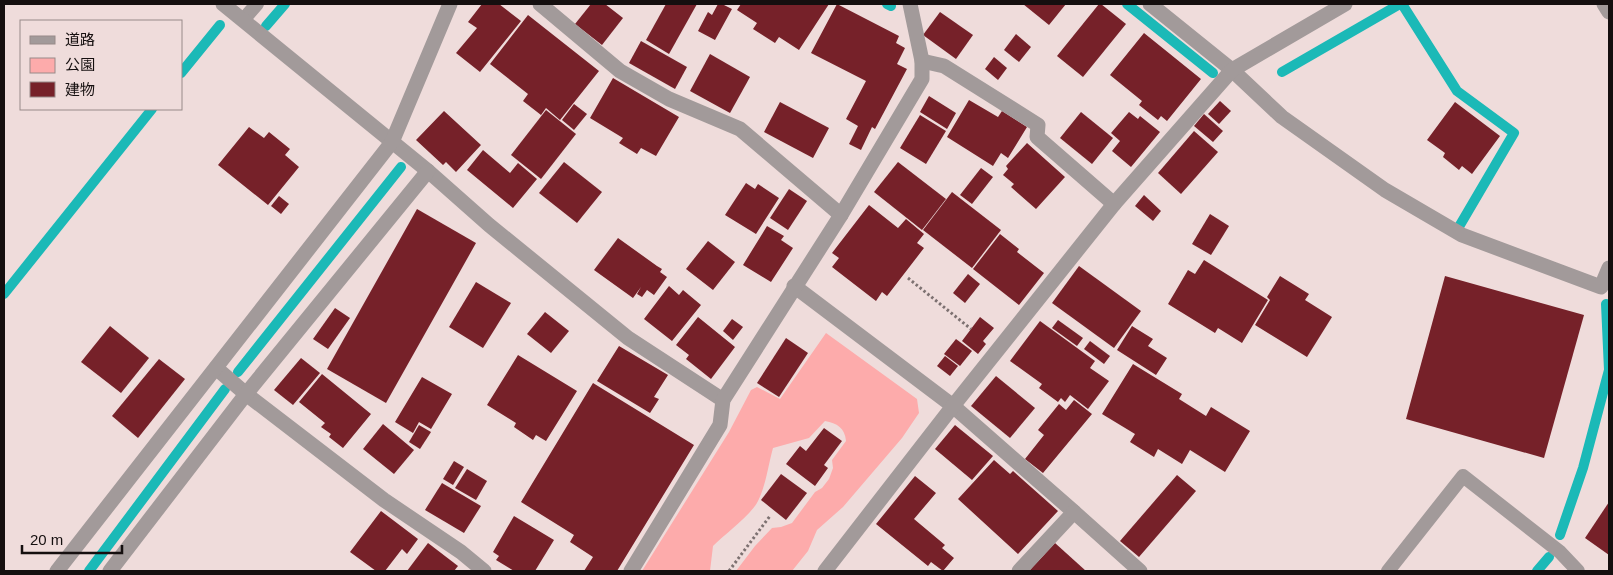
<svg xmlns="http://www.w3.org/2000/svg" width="1613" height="575" font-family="Arial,'Noto Sans JP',sans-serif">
<rect width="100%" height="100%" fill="#efdcdb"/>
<path fill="#fdabab" d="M826,333l91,66 2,14 -17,25 -59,69 -26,23 -9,21 -16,20h-56l19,-25 17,-18 9,-1 11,-4 23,-31 7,-4 7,-9 4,-11 -1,-8 14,-19c-1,-13 -9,-18 -21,-20l-16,17 -36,10c-5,18 -7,37 -15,53 -7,14 -33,33 -45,45l-3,25h-68l87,-139 22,-42 6,-3 23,12z"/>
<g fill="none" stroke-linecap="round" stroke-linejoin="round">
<g stroke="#1bb9b7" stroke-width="10">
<polyline points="887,4 891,6"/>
<polyline points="1127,4 1213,73"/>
<polyline points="1402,4 1457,91 1514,133 1460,225"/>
<polyline points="266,26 285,4"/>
<polyline points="1282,72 1400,4"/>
<polyline points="181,73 220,25"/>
<polyline points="4,294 152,109"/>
<polyline points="238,372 401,167"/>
<polyline points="1560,535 1583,468 1609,370 1606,304"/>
<polyline points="89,571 225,389"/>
<polyline points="1537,571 1549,557"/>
</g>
</g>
<g fill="#762129">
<polygon points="482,4 499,4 521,21 480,72 456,53 477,28 468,22"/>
<polygon points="591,4 605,4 623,18 602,45 575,24"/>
<polygon points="666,4 697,4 669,54 646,40"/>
<polygon points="718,4 722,4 732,9 715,40 698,31 708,12 712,15"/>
<polygon points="741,4 829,4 799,50 779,37 775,43 753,29 757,23 737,10"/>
<polygon points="837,4 899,36 896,43 905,48 897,64 907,69 875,129 872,127 861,150 849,144 858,126 846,119 866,81 811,53"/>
<polygon points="1023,4 1066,4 1049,25"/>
<polygon points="1099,4 1101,4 1126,24 1083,77 1057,56"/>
<polygon points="940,12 973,35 956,59 923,35"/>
<polygon points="528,15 599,71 560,120 546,108 541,115 523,101 528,94 490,64"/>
<polygon points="1144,33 1201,79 1167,121 1161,116 1158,120 1139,105 1142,101 1110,75"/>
<polygon points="1016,34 1031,47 1019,62 1004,50"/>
<polygon points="641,41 687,67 675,89 629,63"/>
<polygon points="710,54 750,77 730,113 690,91"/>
<polygon points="994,57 1007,68 998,80 985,69"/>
<polygon points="613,78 679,117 656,156 641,148 637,154 619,143 623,138 590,118"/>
<polygon points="929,96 956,113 947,129 920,112"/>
<polygon points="969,100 998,117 1002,111 1027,127 1008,158 1001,153 993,166 947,137"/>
<polygon points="1220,101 1231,111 1219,124 1208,114"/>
<polygon points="780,102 829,128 813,158 764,132"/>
<polygon points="1455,102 1500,136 1472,174 1462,166 1459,170 1443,157 1445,153 1427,140"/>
<polygon points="574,104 587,114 574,130 562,120"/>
<polygon points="546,110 576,134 541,179 511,155"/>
<polygon points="444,111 481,145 456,172 446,162 443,165 416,140"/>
<polygon points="1081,112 1113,138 1092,164 1060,138"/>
<polygon points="1129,112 1138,119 1140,116 1160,132 1131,167 1112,151 1120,141 1111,133"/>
<polygon points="1204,114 1223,131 1213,142 1194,126"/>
<polygon points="920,115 946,131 926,164 900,148"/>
<polygon points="249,127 264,138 269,132 290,149 285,155 299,167 268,205 218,165"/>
<polygon points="1194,131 1218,152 1181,194 1158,173"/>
<polygon points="1027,143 1065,177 1036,209 1011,187 1014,184 1003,175 1008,169 1006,166"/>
<polygon points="483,150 510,173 518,163 537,179 513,208 467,170"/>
<polygon points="564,162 602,192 577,223 539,193"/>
<polygon points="898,162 946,199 922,230 874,192"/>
<polygon points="981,168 993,177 972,204 960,195"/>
<polygon points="746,183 755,189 758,184 779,198 756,234 725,215"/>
<polygon points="789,189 807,201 788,230 770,218"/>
<polygon points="952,192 1001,230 972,268 923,230"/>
<polygon points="1144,195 1161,211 1153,221 1135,206"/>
<polygon points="279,196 289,204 281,214 271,206"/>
<polygon points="869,205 898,228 906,219 924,234 917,243 924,248 887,296 882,292 876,301 832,267 839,258 832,253"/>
<polygon points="417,209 476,243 386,403 327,369"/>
<polygon points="1210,214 1229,226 1211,255 1192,244"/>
<polygon points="767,226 784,236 781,240 793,248 771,282 743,265"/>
<polygon points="1000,234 1019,249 1017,252 1044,273 1019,305 973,269"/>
<polygon points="618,238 657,266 662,269 660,272 667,277 654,295 647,290 642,297 637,294 641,287 633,298 594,270"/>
<polygon points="708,241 735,262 713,290 686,269"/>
<polygon points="1204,260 1268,300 1242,343 1218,328 1215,333 1168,304 1188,270 1195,274"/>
<polygon points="1079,266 1141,311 1114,348 1052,303"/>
<polygon points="968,274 980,284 965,303 953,293"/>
<polygon points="1280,276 1309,294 1305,300 1332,317 1307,357 1255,325 1270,300 1267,297"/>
<polygon points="1445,276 1584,315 1544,458 1406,419"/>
<polygon points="476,282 511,303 483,348 449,327"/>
<polygon points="669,286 679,295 683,290 701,305 672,341 644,319"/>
<polygon points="335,308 350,318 328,349 313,339"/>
<polygon points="545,312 569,331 551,353 527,334"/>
<polygon points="698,317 735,347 711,379 686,359 689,355 676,345"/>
<polygon points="980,317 994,328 983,341 986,344 978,354 962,341"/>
<polygon points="732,319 743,327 733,340 723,331"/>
<polygon points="1058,320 1083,338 1077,346 1052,328"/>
<polygon points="1040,321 1095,361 1090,368 1109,381 1088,409 1070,395 1065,402 1061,398 1058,402 1039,388 1042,384 1010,361"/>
<polygon points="110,326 149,358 121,393 81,362"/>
<polygon points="1132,326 1153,339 1148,346 1167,358 1156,375 1117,350"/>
<polygon points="786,338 808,353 779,397 757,383"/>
<polygon points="956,339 972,351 960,366 944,354"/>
<polygon points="1090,341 1110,356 1104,364 1084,349"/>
<polygon points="619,346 668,375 654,397 659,399 650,413 597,381"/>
<polygon points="518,355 577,391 546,441 536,435 533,440 514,427 516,423 487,405"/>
<polygon points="945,356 958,366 950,376 937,366"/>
<polygon points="301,358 320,373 293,405 274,390"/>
<polygon points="159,359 185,379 138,438 112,416"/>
<polygon points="1133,364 1182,394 1179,399 1206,416 1211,407 1250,431 1225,472 1190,450 1182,464 1158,449 1154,457 1130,442 1135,434 1102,414"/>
<polygon points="322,374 371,414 343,448 329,437 331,434 321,427 325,423 299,402"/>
<polygon points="996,376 1035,408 1010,438 971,406"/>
<polygon points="422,377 452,394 431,429 419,422 413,433 395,422"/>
<polygon points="593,383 694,445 617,571 584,571 593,557 570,542 574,535 521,502"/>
<polygon points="1074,400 1092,414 1043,473 1025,459 1044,435 1038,430 1059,404 1066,410"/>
<polygon points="383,424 414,450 394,474 363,449"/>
<polygon points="419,425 431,432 420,449 409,442"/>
<polygon points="955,425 993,456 972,480 935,449"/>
<polygon points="824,428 842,441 824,465 828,468 815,486 786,464 800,446 806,451"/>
<polygon points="994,460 1010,474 1013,471 1058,511 1018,554 958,499"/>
<polygon points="454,461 464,467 453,485 443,479"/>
<polygon points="467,469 487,481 476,500 455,488"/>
<polygon points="781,474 807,493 786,520 761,500"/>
<polygon points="1177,475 1196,491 1139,557 1120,541"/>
<polygon points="915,476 936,493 914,519 945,545 942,548 954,558 943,571 931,562 928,566 876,524"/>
<polygon points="442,483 481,506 464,533 425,510"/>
<polygon points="1609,502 1609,555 1585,538"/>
<polygon points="381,511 418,539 407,554 402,549 385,571 376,571 350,552"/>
<polygon points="514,516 554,540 535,571 514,571 496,560 499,556 493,552"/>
<polygon points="428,543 458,566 454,571 407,571"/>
<polygon points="1055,543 1086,571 1029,571"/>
</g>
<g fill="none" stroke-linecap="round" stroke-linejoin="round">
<g stroke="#7d7171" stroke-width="3" stroke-dasharray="2.5 2.5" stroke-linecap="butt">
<polyline points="908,278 971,329"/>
<polyline points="729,571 770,516"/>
</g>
<g stroke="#a29a9a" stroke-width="14">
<polyline points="243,20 257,4"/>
<polyline points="1388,571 1463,476 1560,552 1578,571"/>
</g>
<g stroke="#a29a9a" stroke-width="15">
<polyline points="223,4 428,171 489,225 628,338 723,400"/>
<polyline points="540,4 620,71 669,99 740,129 841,215"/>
<polyline points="1150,4 1232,70 1282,117 1385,190 1462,235 1601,287 1609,268"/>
<polyline points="1604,4 1609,12"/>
<polyline points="922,61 944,66 1038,125 1037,137 1114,204"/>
<polyline points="794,286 953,406 1074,512 1019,571"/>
<polyline points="216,368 246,394 384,500 461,552 484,571"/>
<polyline points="1074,512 1140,571"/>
<polyline points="57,571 392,142 450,4"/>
<polyline points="110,571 246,394 428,171"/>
<polyline points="631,571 720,425 723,400 841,215 922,79 922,61 910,4"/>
<polyline points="825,571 953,406 1114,204 1232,70 1345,4"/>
</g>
</g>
<rect width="1613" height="575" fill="none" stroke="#150f0f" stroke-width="10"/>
<rect x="20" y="20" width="162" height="90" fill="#efdcdb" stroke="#988a89"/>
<rect x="30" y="36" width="25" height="8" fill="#a29a9a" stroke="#988a89"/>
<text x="65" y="45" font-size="15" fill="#150f0f">道路</text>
<rect x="30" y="58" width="25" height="15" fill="#fdabab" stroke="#988a89"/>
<text x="65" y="70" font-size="15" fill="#150f0f">公園</text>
<rect x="30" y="82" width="25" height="15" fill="#762129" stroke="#988a89"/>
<text x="65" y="95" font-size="15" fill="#150f0f">建物</text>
<path d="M22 545v8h100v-8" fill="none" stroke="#150f0f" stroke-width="2.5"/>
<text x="30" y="545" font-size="15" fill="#150f0f" stroke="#efdcdb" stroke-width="4" paint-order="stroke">20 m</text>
</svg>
